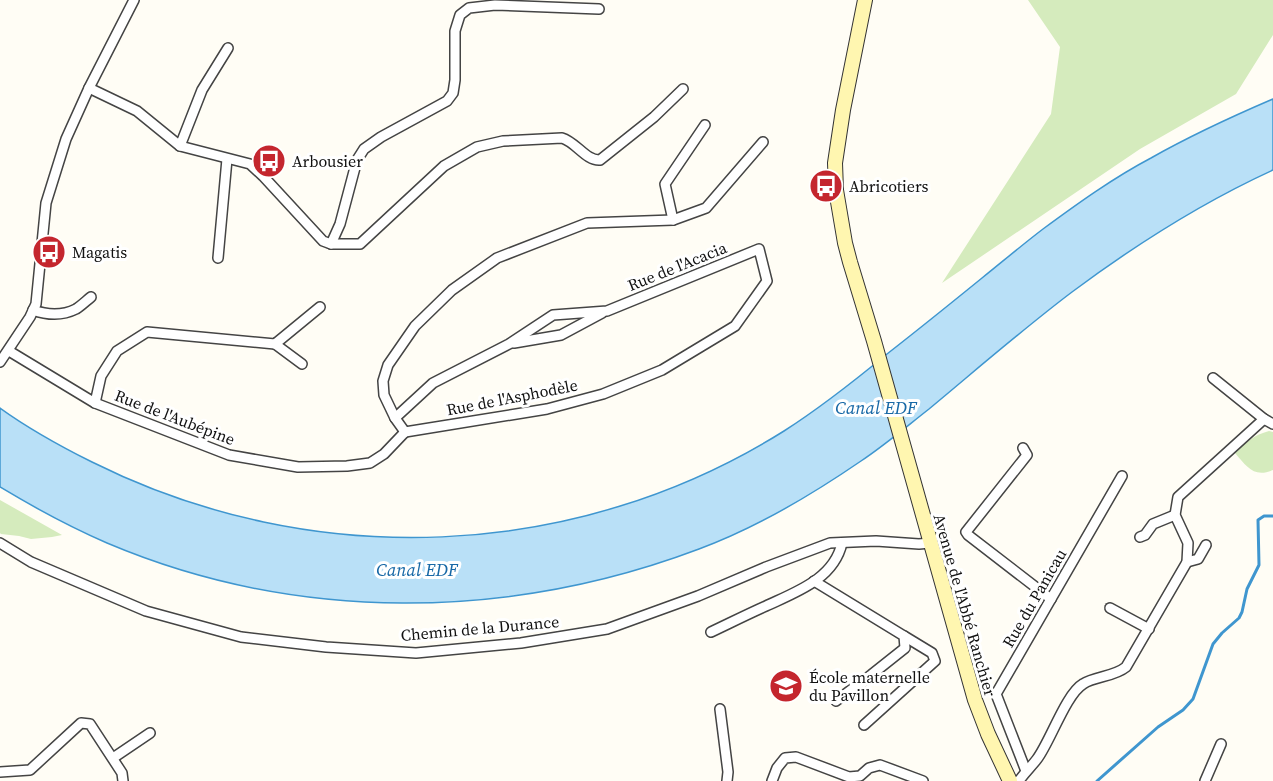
<svg xmlns="http://www.w3.org/2000/svg" width="1273" height="781" font-family="'Source Serif 4',serif">
<rect width="100%" height="100%" fill="#fffdf5"/>
<g fill="#d5ebbd">
<polygon points="1028,0 1273,0 1273,35 1236,94 1140,149 942,283 1051,114 1060,47"/>
<path d="M1269,431l4,1v38c-19,8 -26,-3 -38,-17 11,-11 19,-18 34,-22z"/>
<polygon points="0,500 62,535 52,537 31,539 19,536 1,534 0,533"/>
</g>
<path fill="#b9e0f7" stroke="#3f96cf" stroke-width="1.5" d="M1273,99v71c-72,33 -138,75 -201,122 -49,37 -96,78 -143,117 -23,18 -44,36 -68,52 -51,35 -105,67 -162,88 -191,72 -403,74 -592,-6 -37,-16 -72,-35 -107,-56v-79c29,21 60,38 92,54 220,110 483,100 692,-31 36,-23 69,-49 103,-77 32,-25 63,-50 95,-76 20,-16 40,-33 61,-49 34,-25 70,-51 108,-71 39,-22 80,-41 122,-59z"/>
<g fill="none" stroke-linecap="round" stroke-linejoin="round">
<polyline stroke="#3f96cf" stroke-width="3" points="1097,781 1158,727 1183,710 1193,699 1213,644 1222,633 1239,618 1242,612 1247,589 1259,565 1258,520 1264,516 1273,516"/>
<defs>
<g id="street">
<path d="M89,88l48,23 43,35 70,18 13,12 60,65 8,3h29l84,-78 33,-19 26,-6 59,-3c14,4 24,23 38,22l54,-43 29,-28"/>
<polyline points="180,146 202,90 228,48"/>
<polyline points="673,220 665,184 705,125"/>
<polyline points="331,244 340,224 357,160 364,149 381,137 447,101 453,93 455,80 455,31 460,15 469,8 495,5 599,9"/>
<polyline points="218,258 227,159"/>
<path d="M33,310c14,5 29,6 43,-1 5,-3 10,-8 15,-12"/>
<polyline points="514,343 561,335 602,313"/>
<polyline points="275,344 302,364"/>
<polyline points="9,351 95,403 229,455 298,467 347,466 370,463 384,454 405,432"/>
<polyline points="0,362 30,317 36,304 46,203 66,139 89,88 134,0"/>
<polyline points="1213,378 1264,419"/>
<polyline points="95,403 101,376 117,351 147,332 275,344 320,307"/>
<polyline points="395,418 433,383 509,344 553,315 607,311 759,249 767,281 735,326 662,370 603,394 547,409 405,432"/>
<polyline points="405,432 395,418 384,395 383,381 388,365 415,326 452,290 497,258 587,223 673,220 706,208 763,142"/>
<polyline points="1023,448 1027,455 966,532 968,535 1051,599"/>
<polyline points="1140,537 1145,535 1153,524 1175,515"/>
<polyline points="0,543 31,562 146,611 241,637 326,647 416,653 521,643 607,629 698,596 766,567 830,543 876,541 919,544 930,543"/>
<polyline points="1187,562 1198,559 1206,545"/>
<polyline points="814,581 904,636 905,648 871,675 836,701"/>
<polyline points="1110,608 1149,629"/>
<path d="M711,632c19,-9 37,-18 55,-26 30,-14 68,-27 76,-63"/>
<polyline points="720,709 728,772 727,781"/>
<polyline points="864,725 935,661 932,653 904,636"/>
<polyline points="113,758 150,733"/>
<polyline points="1026,771 996,694 1122,476"/>
<polyline points="0,772 30,770 81,723 90,724 122,773 123,781"/>
<polyline points="772,781 777,768 785,758 796,757 849,777 860,776 869,768 880,765 923,781"/>
<path d="M1019,781c5,-8 12,-14 18,-22 13,-17 29,-65 46,-75 12,-8 31,-7 43,-17l61,-105 1,-19 -13,-28 3,-18 86,-78 9,5"/>
<polyline points="1205,781 1221,744"/>
</g>
<polyline id="secondary" points="865,0 843,110 835,163 836,190 845,243 850,262 874,341 975,700 988,734 1010,781"/>
</defs>
<use href="#street" stroke="#444" stroke-width="12"/>
<use href="#secondary" stroke="#333" stroke-width="16"/>
<use href="#street" stroke="#fff" stroke-width="9"/>
<use href="#secondary" stroke="#fff6b0" stroke-width="14"/>
</g>
<defs>
<symbol id="bus-disc" viewBox="-11 -11 22 22"><circle r="9.5" fill="#c4262e" stroke="#fff"/><path d="M-5-6H5V4H4V6H2V4H-2V6H-4V4H-5ZM-3.5-4V0h7V-4ZM-3.5 1.2v1.5H-2V1.2ZM2 1.2v1.5H3.5V1.2Z" fill="#fff"/></symbol>
<symbol id="school-disc" viewBox="-11 -11 22 22"><circle r="9.5" fill="#c4262e" stroke="#fff"/><path d="M0-5L7-2L0 1L-7-2ZM-4 1L0 2.5L4 1V4Q0 6-4 4Z" fill="#fff"/></symbol>
</defs>
<g fill-rule="evenodd">
<use href="#bus-disc" x="250" y="142" width="38" height="38"/>
<use href="#bus-disc" x="807" y="167" width="38" height="38"/>
<use href="#bus-disc" x="30" y="233" width="38" height="38"/>
<use href="#school-disc" x="767" y="667" width="38" height="38"/>
</g>
<g text-anchor="middle" stroke-width="6" stroke-linejoin="round" paint-order="stroke">
<g font-size="16" fill="#111" stroke="#fff" text-anchor="start">
<text x="292" y="167">Arbousier</text>
<text x="849" y="192">Abricotiers</text>
<text x="72" y="258">Magatis</text>
<text x="809" y="683">École maternelle<tspan x="809" dy="18">du Pavillon</tspan></text>
</g>
<g font-size="16" fill="#111" stroke="#fff">
<text transform="translate(677 266) rotate(-22)" y="6">Rue de l'Acacia</text>
<text transform="translate(512 397) rotate(-11)" y="6">Rue de l'Asphodèle</text>
<text transform="translate(175 417) rotate(21)" y="6">Rue de l'Aubépine</text>
<text transform="translate(1034 598) rotate(-60)" y="6">Rue du Panicau</text>
<text transform="translate(965 605) rotate(74)" y="6">Avenue de l'Abbé Ranchier</text>
<text transform="translate(480 628) rotate(-5)" y="6">Chemin de la Durance</text>
</g>
<g font-size="18" font-style="italic" fill="#1768a6" stroke="#fff">
<text x="876" y="414">Canal EDF</text>
<text x="417" y="576">Canal EDF</text>
</g>
</g>
</svg>
